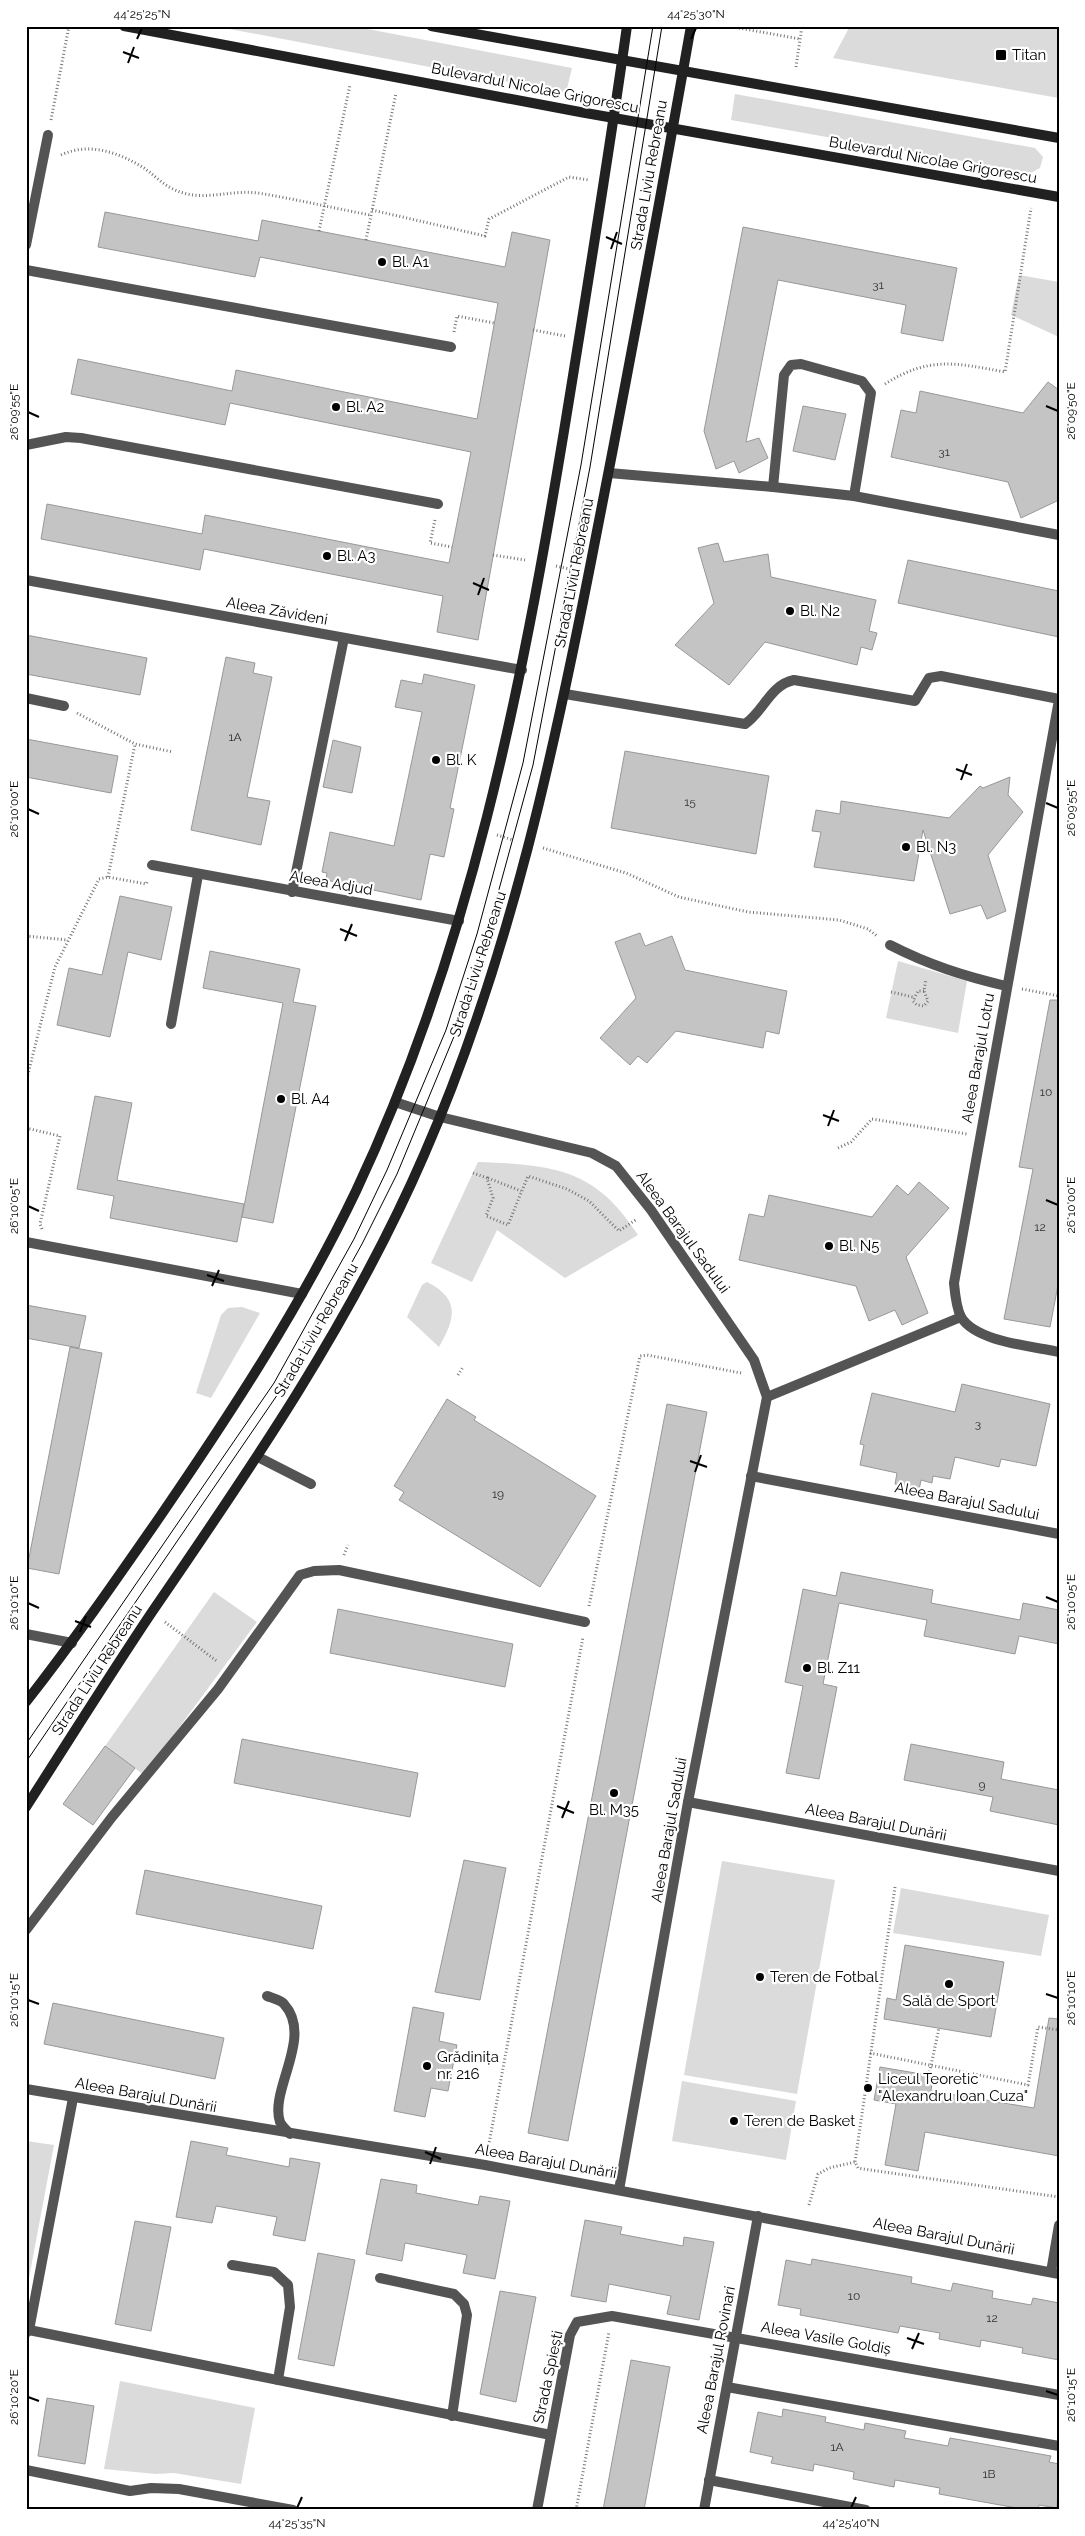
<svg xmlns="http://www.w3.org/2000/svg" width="1085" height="2536" font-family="Raleway,sans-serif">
<rect width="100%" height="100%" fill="#fff"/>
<g fill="#dbdbdb">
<polygon points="214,26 352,26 572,68 566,93"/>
<polygon points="850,26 1059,26 1059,98 833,58"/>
<polygon points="735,94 1035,148 1043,157 1040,168 1031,173 731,120"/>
<polygon points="1019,275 1059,282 1059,337 1011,315"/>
<polygon points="898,961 967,981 958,1033 886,1018"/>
<path d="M478,1162c73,3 117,5 160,73l-73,43 -68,-48 -25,52 -41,-19z"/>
<path d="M427,1282c34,17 28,37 12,65l-32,-30 15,-32z"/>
<polygon points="242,1307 260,1313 211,1398 196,1393 221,1315 228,1308"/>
<polygon points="214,1592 257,1622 144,1775 105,1746"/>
<polygon points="722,1861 835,1880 797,2094 684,2075"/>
<polygon points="901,1888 1049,1915 1041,1956 893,1933"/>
<polygon points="682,2081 796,2101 786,2160 672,2141"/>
<polygon points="26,2141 54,2145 26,2294"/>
<polygon points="120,2381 255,2408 241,2484 174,2473 156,2474 104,2469"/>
</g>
<g fill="#c4c4c4" stroke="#989898">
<polygon points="105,212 258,241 262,220 505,267 512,232 550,240 478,640 437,632 443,596 204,549 200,570 41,539 47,504 202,534 205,515 449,563 471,452 230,403 225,425 71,394 78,359 232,391 236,370 477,419 498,303 260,257 255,277 98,247"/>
<polygon points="743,227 957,268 943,341 901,333 906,305 778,280 746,442 759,438 768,458 739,473 734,461 716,469 704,431"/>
<polygon points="1048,382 1059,390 1059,500 1021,518 1008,482 891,457 901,410 916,413 920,391 1023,413"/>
<polygon points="803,406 846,414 835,460 793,451"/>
<polygon points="718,543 724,562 768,554 771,577 876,600 869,631 877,633 872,650 861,647 857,665 765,642 729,685 675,645 714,603 698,548"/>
<polygon points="908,560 1059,591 1059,637 898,603"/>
<polygon points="26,635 147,658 140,695 26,674"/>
<polygon points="226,657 255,663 253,673 272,677 247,797 270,801 261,845 191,830"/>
<polygon points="424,674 475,685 450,808 454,809 444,857 430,854 421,900 326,880 327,873 322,872 330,832 394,846 422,712 395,707 401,680 422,684"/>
<polygon points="26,739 118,756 111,793 26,777"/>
<polygon points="333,740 361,747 352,793 323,787"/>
<polygon points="625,751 769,776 756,854 611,828"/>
<polygon points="1010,777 1008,795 1023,812 988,855 1006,911 987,919 981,905 950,914 923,830 914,881 814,867 821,832 812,831 816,810 840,814 841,801 949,818 980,786 983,788"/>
<polygon points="120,896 172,907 161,960 128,952 110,1037 57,1025 69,968 102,975"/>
<polygon points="640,933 645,946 672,936 685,970 787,991 779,1034 766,1031 763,1048 676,1031 647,1063 638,1056 630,1065 600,1038 636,998 615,942"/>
<polygon points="210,951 300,969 293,1002 316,1006 273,1223 242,1217 283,1003 203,988"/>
<polygon points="1050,1000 1059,1000 1059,1280 1050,1327 1004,1319 1033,1169 1019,1167"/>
<polygon points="95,1096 132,1103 117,1180 244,1204 237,1242 110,1218 114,1196 77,1189"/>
<polygon points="919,1182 949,1208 906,1257 928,1313 902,1325 895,1310 869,1321 856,1286 739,1260 749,1214 764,1217 769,1195 872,1217 897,1185 908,1195"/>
<polygon points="26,1305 86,1316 79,1348 26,1338"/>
<polygon points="70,1347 102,1353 59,1574 27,1568"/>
<polygon points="962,1384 1050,1404 1036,1466 1001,1459 999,1467 955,1457 950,1479 933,1476 932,1483 921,1480 919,1490 895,1484 897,1473 860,1465 864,1445 860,1444 872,1393 955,1412"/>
<polygon points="447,1399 476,1417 474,1420 596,1496 540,1587 399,1500 404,1492 394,1486"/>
<polygon points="667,1404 707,1412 568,2141 528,2133"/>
<polygon points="841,1572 933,1590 931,1603 1020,1620 1023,1603 1059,1610 1059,1644 1019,1636 1015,1654 924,1636 927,1620 839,1603 823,1684 837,1687 819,1779 786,1773 803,1686 785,1682 803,1589 836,1596"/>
<polygon points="338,1609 513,1644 505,1687 330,1653"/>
<polygon points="242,1739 418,1773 410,1817 234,1783"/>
<polygon points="911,1744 1004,1762 1001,1779 1059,1790 1059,1825 990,1811 993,1797 904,1780"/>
<polygon points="105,1746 135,1768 93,1825 63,1804"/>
<polygon points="464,1860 506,1868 480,2000 435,1992"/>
<polygon points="145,1870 322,1906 313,1949 136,1914"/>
<polygon points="905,1945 1004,1962 991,2037 884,2019 887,1998 896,2000"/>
<polygon points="53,2003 224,2038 215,2079 44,2044"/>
<polygon points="413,2007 444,2013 439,2041 457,2045 448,2091 431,2088 425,2117 394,2111"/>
<polygon points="1049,2018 1059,2019 1059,2156 925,2132 918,2171 885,2165 896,2104 874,2100 880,2067 933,2076 931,2091 1034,2108"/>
<polygon points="191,2141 228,2148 226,2155 289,2167 290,2158 320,2163 305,2241 273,2235 277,2217 216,2206 212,2223 176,2217"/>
<polygon points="381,2179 417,2185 416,2193 478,2205 480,2196 510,2201 495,2279 463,2273 467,2255 405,2243 402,2261 366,2254"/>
<polygon points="585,2220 622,2227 620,2234 683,2246 684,2237 714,2242 699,2320 667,2314 671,2296 609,2284 606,2302 571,2296"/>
<polygon points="135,2221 171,2227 151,2331 115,2324"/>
<polygon points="318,2253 355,2260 334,2366 298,2359"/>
<polygon points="812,2259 912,2277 911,2283 951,2291 953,2283 993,2291 992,2298 1031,2305 1033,2298 1059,2303 1059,2360 1022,2353 1023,2348 981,2340 980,2347 939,2339 940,2333 900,2326 898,2333 800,2315 801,2309 778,2305 786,2260 811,2265"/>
<polygon points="500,2291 536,2297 516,2402 480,2394"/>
<polygon points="631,2360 670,2367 644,2510 603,2510"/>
<polygon points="47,2398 94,2406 85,2464 38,2456"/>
<polygon points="783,2409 826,2417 825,2422 864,2430 865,2423 906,2431 904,2438 948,2446 950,2438 1051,2456 1049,2462 1059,2464 1057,2508 1039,2505 1038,2510 1028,2510 939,2494 940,2488 895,2480 894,2487 853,2479 854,2472 814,2464 813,2471 771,2463 773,2457 750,2452 758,2412 782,2417"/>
</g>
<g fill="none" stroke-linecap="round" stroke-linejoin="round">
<g stroke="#767676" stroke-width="3" stroke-dasharray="1 2.5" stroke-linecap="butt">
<polyline points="739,28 800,39"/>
<polyline points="796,67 802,26"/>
<polyline points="51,120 69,26"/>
<path d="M61,155c28,-13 57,-3 83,13 9,6 17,15 27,20 30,16 57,1 87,5 37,6 75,15 112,22"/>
<polyline points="372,210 485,236 489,219 569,177 589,180"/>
<polyline points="319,231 350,85"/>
<polyline points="366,240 396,93"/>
<polyline points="533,330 565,336"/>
<polyline points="454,332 457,316 494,323"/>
<path d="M885,384c44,-28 71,-21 120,-12l26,-164"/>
<polyline points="435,520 430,543 452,547"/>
<polyline points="493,555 525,560"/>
<polyline points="556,566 574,570"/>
<polyline points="77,713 135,744 173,752"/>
<polyline points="497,835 513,840"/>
<polyline points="543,848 626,873 679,897 748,912 839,920 868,929 877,936"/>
<polyline points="108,877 135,744"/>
<polyline points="26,936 68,940"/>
<polyline points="1022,989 1059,996"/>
<polyline points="924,991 918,991 913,1001 917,1005 924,1006 928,1001 924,991 926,979"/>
<polyline points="891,992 913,997"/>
<polyline points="26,1082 55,967 99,879 108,877 146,884 148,880"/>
<polyline points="26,1128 60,1136 40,1224 42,1229"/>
<polyline points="838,1148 851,1142 872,1119 967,1134"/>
<polyline points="473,1173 487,1178 493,1198 486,1216 508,1225 528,1176 567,1189 589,1201 619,1231 637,1219"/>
<polyline points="488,1178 521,1191"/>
<polyline points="458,1375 463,1367"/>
<polyline points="344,1555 348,1545"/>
<polyline points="589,1606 640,1356 647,1355 741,1373"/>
<polyline points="165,1622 218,1662"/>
<polyline points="895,1887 855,2162 858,2168 863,2169 1059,2197"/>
<polyline points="870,2053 1028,2085 1038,2027 1059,2030"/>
<polyline points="929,2075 939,2028"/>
<polyline points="488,2149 583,1637"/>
<polyline points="809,2205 818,2174 829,2168 855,2162"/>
<polyline points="576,2510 609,2332"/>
</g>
<g stroke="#545454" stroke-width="10">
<polyline points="26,445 66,437 81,438 438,504"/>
<polyline points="773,487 784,375 791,365 801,364 862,381 871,393 854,496"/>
<polyline points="292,892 344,638"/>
<path d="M890,945c39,20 74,31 116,41"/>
<polyline points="258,1457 311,1484"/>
<path d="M267,1996c5,2 14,4 17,8 30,33 -15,86 -4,118 2,4 7,9 10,12"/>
<polyline points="232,2265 274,2272 288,2285 290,2307 278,2380"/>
<polyline points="1051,2272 1059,2225"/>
<polyline points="380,2278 454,2294 464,2304 467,2315 452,2416"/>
</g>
<g stroke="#545454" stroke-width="10">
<polyline points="26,245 48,135"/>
<polyline points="26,270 451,347"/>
<polyline points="609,473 773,487 854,496 1059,535"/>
<polyline points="26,580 522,670"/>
<path d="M565,694l180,30c19,-13 25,-39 49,-44l121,21 14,-23 12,-2 118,23"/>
<polyline points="26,698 64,706"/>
<path d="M1059,700l-105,583c1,11 2,24 7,34 15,25 71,29 98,35"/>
<polyline points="152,865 459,921"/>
<polyline points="171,1024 198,875"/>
<polyline points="395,1102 440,1117 592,1153 616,1166 651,1210 741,1341 754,1360 767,1397 688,1802 619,2190"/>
<polyline points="26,1242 302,1294"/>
<polyline points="767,1397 961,1317"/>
<polyline points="751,1476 1059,1534"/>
<polyline points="26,1634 72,1643"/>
<polyline points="688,1802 1059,1871"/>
<polyline points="26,1930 112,1817 218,1689 300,1575 314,1571 339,1570 585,1622"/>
<polyline points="26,2089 485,2165 1059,2274"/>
<polyline points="29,2330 551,2435"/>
<polyline points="26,2333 29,2330 73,2098"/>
<polyline points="727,2387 1059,2446"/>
<polyline points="26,2470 130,2491 151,2488 179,2489 293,2510"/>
<polyline points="709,2480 866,2510"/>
<polyline points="537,2510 570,2335 577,2322 612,2316 1059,2395"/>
<polyline points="704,2510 758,2216"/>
</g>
<g stroke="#212121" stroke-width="10">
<polyline points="124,26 580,112 1059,197"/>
<polyline points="431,26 1059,138"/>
<path d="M26,1702c47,-60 90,-122 133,-184 72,-105 142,-212 197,-327 114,-242 165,-499 208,-760 22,-135 44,-270 63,-405"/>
<path d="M26,1807c42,-65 83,-131 126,-195 101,-147 201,-293 272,-457 87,-199 132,-412 173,-624 33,-168 64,-336 94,-505"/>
</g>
<g stroke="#000" stroke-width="1">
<polyline points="26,1744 274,1383 354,1239 387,1170 446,1030 477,934 523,763 581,465 653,26"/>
<polyline points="26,1762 282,1388 362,1244 397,1174 455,1034 486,937 533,765 590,467 662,26"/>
</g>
</g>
<path fill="none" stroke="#000" stroke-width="2" d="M137,39l5,-11M691,39l5,-11M123,52l16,6M128,63l6,-16M606,237l16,7M611,249l6,-17M1046,406l12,5M28,412l11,5M473,583l16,7M478,595l6,-17M956,769l16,6M961,780l6,-16M1046,803l12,5M28,809l11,5M340,929l17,7M345,941l7,-17M823,1115l16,6M828,1126l6,-16M1046,1200l12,5M28,1206l11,5M207,1275l17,6M212,1286l7,-16M690,1461l17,6M695,1472l6,-17M1046,1597l12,5M28,1603l11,5M75,1621l16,6M80,1632l6,-16M557,1806l17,7M562,1818l7,-17M1046,1994l12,4M28,2000l11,4M425,2152l16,7M430,2164l6,-17M907,2338l17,6M912,2349l7,-16M1046,2391l12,4M28,2397l11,4M297,2508l5,-11M851,2508l5,-11"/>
<g fill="#000" stroke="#fff" stroke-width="2">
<rect x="995" y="49" width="12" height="12" rx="2.5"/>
<circle cx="382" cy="262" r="5"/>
<circle cx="336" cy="407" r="5"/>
<circle cx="327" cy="556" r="5"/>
<circle cx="790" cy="611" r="5"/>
<circle cx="436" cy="760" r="5"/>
<circle cx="906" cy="847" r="5"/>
<circle cx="281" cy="1099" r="5"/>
<circle cx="829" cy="1246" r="5"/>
<circle cx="807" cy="1668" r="5"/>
<circle cx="614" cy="1793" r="5"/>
<circle cx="760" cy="1977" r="5"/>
<circle cx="949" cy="1984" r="5"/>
<circle cx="427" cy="2066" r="5"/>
<circle cx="868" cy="2088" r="5"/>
<circle cx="734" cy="2121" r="5"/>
</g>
<g text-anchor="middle" stroke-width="4.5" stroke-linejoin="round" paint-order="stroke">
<g font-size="12" fill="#313131">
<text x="878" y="289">31</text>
<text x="944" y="456">31</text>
<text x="235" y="741">1A</text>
<text x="690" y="806">15</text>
<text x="1046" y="1096">10</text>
<text x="1040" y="1231">12</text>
<text x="978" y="1428">3</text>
<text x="498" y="1498">19</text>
<text x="982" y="1789">9</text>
<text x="854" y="2300">10</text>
<text x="992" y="2322">12</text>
<text x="837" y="2451">1A</text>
<text x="989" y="2478">1B</text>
</g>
<g font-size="15" fill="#000" stroke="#fff" text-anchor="start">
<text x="1012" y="60">Titan</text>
<text x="392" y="267">Bl. A1</text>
<text x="346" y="412">Bl. A2</text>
<text x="337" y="561">Bl. A3</text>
<text x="800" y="616">Bl. N2</text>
<text x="446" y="765">Bl. K</text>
<text x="916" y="852">Bl. N3</text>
<text x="291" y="1104">Bl. A4</text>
<text x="839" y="1251">Bl. N5</text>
<text x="817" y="1673">Bl. Z11</text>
<text x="614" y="1815" text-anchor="middle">Bl. M35</text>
<text x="770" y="1982">Teren de Fotbal</text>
<text x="949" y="2006" text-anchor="middle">Sală de Sport</text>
<text x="437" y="2062">Grădinița<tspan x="437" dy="17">nr. 216</tspan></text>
<text x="878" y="2084">Liceul Teoretic<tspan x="878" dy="17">"Alexandru Ioan Cuza"</tspan></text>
<text x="744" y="2126">Teren de Basket</text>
</g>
<g font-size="15" fill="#000" stroke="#fff">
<text transform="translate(535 88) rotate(11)" y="5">Bulevardul Nicolae Grigorescu</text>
<text transform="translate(933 160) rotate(10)" y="5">Bulevardul Nicolae Grigorescu</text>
<text transform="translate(649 175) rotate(-80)" y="5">Strada Liviu Rebreanu</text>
<text transform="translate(574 573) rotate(-79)" y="5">Strada Liviu Rebreanu</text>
<text transform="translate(277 611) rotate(10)" y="5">Aleea Zăvideni</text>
<text transform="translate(331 883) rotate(10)" y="5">Aleea Adjud</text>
<text transform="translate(478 964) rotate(-72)" y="5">Strada Liviu Rebreanu</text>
<text transform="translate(978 1058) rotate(-80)" y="5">Aleea Barajul Lotru</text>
<text transform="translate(683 1232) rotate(54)" y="5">Aleea Barajul Sadului</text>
<text transform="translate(316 1330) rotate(-60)" y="5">Strada Liviu Rebreanu</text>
<text transform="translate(967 1501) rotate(11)" y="5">Aleea Barajul Sadului</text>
<text transform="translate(97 1670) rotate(-57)" y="5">Strada Liviu Rebreanu</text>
<text transform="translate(876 1822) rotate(11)" y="5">Aleea Barajul Dunării</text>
<text transform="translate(669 1830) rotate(-80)" y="5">Aleea Barajul Sadului</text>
<text transform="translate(146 2095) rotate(10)" y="5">Aleea Barajul Dunării</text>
<text transform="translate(546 2161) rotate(10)" y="5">Aleea Barajul Dunării</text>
<text transform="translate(944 2236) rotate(11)" y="5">Aleea Barajul Dunării</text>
<text transform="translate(826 2338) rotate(10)" y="5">Aleea Vasile Goldiș</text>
<text transform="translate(716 2360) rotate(-79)" y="5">Aleea Barajul Rovinari</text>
<text transform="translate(548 2377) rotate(-78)" y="5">Strada Spiești</text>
</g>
</g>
<rect width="1085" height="2536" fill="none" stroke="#ffffff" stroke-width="55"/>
<rect x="28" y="28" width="1030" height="2480" fill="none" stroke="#000" stroke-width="2"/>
<g font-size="12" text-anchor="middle" fill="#000">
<text x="142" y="18">44°25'25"N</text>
<text x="696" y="18">44°25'30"N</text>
<text transform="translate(1071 411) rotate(-90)" y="4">26°09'50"E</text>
<text transform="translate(14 412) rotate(-90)" y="4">26°09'55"E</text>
<text transform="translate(1071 808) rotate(-90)" y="4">26°09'55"E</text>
<text transform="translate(14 809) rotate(-90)" y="4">26°10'00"E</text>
<text transform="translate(1071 1205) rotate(-90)" y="4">26°10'00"E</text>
<text transform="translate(14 1206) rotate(-90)" y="4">26°10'05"E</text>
<text transform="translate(1071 1602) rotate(-90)" y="4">26°10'05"E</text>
<text transform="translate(14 1603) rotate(-90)" y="4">26°10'10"E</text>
<text transform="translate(1071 1998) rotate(-90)" y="4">26°10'10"E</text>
<text transform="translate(14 2000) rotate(-90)" y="4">26°10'15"E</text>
<text transform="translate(1071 2395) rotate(-90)" y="4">26°10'15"E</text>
<text transform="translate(14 2397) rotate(-90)" y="4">26°10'20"E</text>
<text x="297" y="2527">44°25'35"N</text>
<text x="851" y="2527">44°25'40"N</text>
</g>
</svg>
